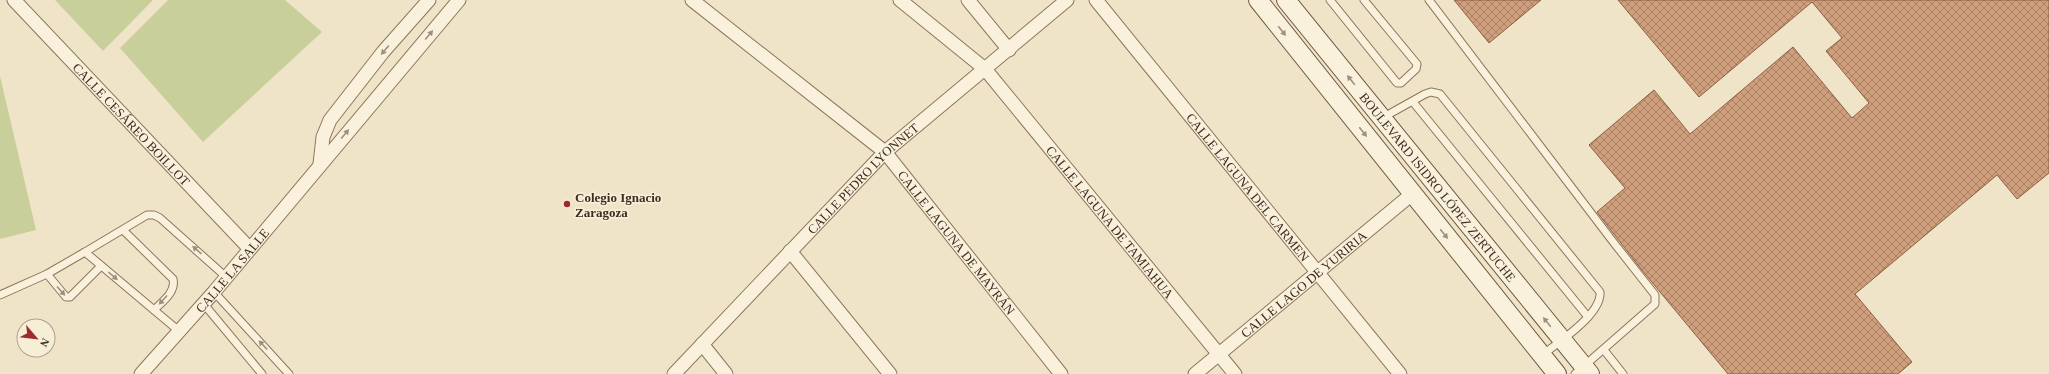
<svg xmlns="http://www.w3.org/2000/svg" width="2049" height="374" font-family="'Times New Roman',serif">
<defs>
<pattern id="building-cross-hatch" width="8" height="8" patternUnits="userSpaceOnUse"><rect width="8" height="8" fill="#cf9f7d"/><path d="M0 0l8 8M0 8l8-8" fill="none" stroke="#a98266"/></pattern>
</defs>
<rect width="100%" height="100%" fill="#f0e4c8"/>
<g fill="#c9cf9b">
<polygon points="55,0 153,0 103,51"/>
<polygon points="168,0 285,0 322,32 203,142 120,48"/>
<polygon points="0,76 36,230 0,239"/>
</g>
<g fill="url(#building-cross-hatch)" stroke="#8d5f41">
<polygon points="1454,0 1541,0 1489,43"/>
<polygon points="1618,0 2049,0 2049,173 2017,199 1997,175 1855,294 1912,362 1898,374 1728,374 1641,269 1597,212 1625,188 1589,145 1654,90 1690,134 1793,47 1852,118 1869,103 1826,51 1842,38 1812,2 1699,97"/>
</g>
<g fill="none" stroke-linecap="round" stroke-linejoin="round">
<defs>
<g id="service">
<polyline points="1330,0 1397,83 1401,83 1416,69 1417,64 1364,0"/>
<polyline points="1429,0 1614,243 1655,295 1655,304 1575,374"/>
<polyline points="1413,102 1588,317"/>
<path d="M1382,118l43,-24 6,-2 9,2 160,198c2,22 -42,51 -58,63"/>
<path d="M123,230l50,49c3,13 -10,22 -19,31"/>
<polyline points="85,252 47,274 66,297 70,297 101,266"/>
<polyline points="214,292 289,374"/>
<polyline points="0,295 47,274"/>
<polyline points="203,303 262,374"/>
<polyline points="179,331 85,252 147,215 154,215 160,218 225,276"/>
<polyline points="1604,350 1623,374"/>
</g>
<g id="minor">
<path id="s1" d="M14,0l235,248"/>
<path id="s2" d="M692,0l193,152 176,222"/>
<path id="s3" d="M900,0l85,69 250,305"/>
<polyline points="968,0 1009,50"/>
<path id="s4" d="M1096,0l304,374"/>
<polyline points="320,164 323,137 330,120 383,52 429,0"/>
<polyline points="790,251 890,374"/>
<polyline points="702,344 726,374"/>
<path id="s5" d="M141,374l73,-82 245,-292"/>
<path id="s6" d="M674,374l211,-222 182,-152"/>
<path id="s7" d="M1195,374l217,-180"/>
</g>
<g id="secondary">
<polyline points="1258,0 1557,374"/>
<path id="s8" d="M1286,0l304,374"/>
</g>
</defs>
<use href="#service" stroke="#8d765c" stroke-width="9"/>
<use href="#minor" stroke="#8d765c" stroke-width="15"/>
<use href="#secondary" stroke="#6f573f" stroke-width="20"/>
<use href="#service" stroke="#faf1dc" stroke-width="7"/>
<use href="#minor" stroke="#faf1dc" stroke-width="13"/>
<use href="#secondary" stroke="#faf1dc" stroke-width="18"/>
</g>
<defs><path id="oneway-solid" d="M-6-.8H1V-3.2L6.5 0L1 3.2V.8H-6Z"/></defs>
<g fill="#9c907e">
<use href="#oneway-solid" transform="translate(1282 31) rotate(52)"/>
<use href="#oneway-solid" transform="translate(429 35) rotate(-50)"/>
<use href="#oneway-solid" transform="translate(385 50) rotate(130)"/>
<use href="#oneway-solid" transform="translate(1351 80) rotate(-129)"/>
<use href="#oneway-solid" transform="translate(1363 132) rotate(52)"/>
<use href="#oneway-solid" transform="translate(345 134) rotate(-50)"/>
<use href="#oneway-solid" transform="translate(1444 234) rotate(51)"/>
<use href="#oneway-solid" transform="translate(197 250) rotate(-139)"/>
<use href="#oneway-solid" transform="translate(113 276) rotate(40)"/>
<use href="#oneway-solid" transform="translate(61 291) rotate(48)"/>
<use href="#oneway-solid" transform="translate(163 300) rotate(132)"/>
<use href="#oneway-solid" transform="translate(1547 322) rotate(-129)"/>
<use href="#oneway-solid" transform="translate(263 345) rotate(-133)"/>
</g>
<circle fill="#9e2a2b" stroke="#f7eed8" stroke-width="1.5" cx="567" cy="204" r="4"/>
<g text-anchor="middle" stroke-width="3.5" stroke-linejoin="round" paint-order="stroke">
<g font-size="13" fill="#3d2e20" stroke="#f7eed8">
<text dy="5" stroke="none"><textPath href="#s1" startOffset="171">CALLE CESÁREO BOILLOT</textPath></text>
<text dy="5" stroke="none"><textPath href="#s6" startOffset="272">CALLE PEDRO LYONNET</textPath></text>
<text dy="5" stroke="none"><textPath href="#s4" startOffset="241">CALLE LAGUNA DEL CARMEN</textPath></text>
<text dy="5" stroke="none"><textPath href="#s8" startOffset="241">BOULEVARD ISIDRO LÓPEZ ZERTUCHE</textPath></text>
<text dy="5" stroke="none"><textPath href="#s3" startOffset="307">CALLE LAGUNA DE TAMIAHUA</textPath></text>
<text dy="5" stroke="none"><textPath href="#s2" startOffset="361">CALLE LAGUNA DE MAYRÁN</textPath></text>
<text dy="5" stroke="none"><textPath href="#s5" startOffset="138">CALLE LA SALLE</textPath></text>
<text dy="5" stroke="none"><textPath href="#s7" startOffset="141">CALLE LAGO DE YURIRIA</textPath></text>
</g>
<g font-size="13" font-weight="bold" fill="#3d2e20" stroke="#f7eed8" text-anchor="start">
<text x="575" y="202">Colegio Ignacio<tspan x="575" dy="15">Zaragoza</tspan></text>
</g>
</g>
<g transform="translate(36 338) rotate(118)"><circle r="19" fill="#f7eed8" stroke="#ada18e"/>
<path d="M0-3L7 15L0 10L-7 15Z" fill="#9e2a2b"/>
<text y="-6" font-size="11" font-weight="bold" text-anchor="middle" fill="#3d2e20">N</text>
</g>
</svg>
